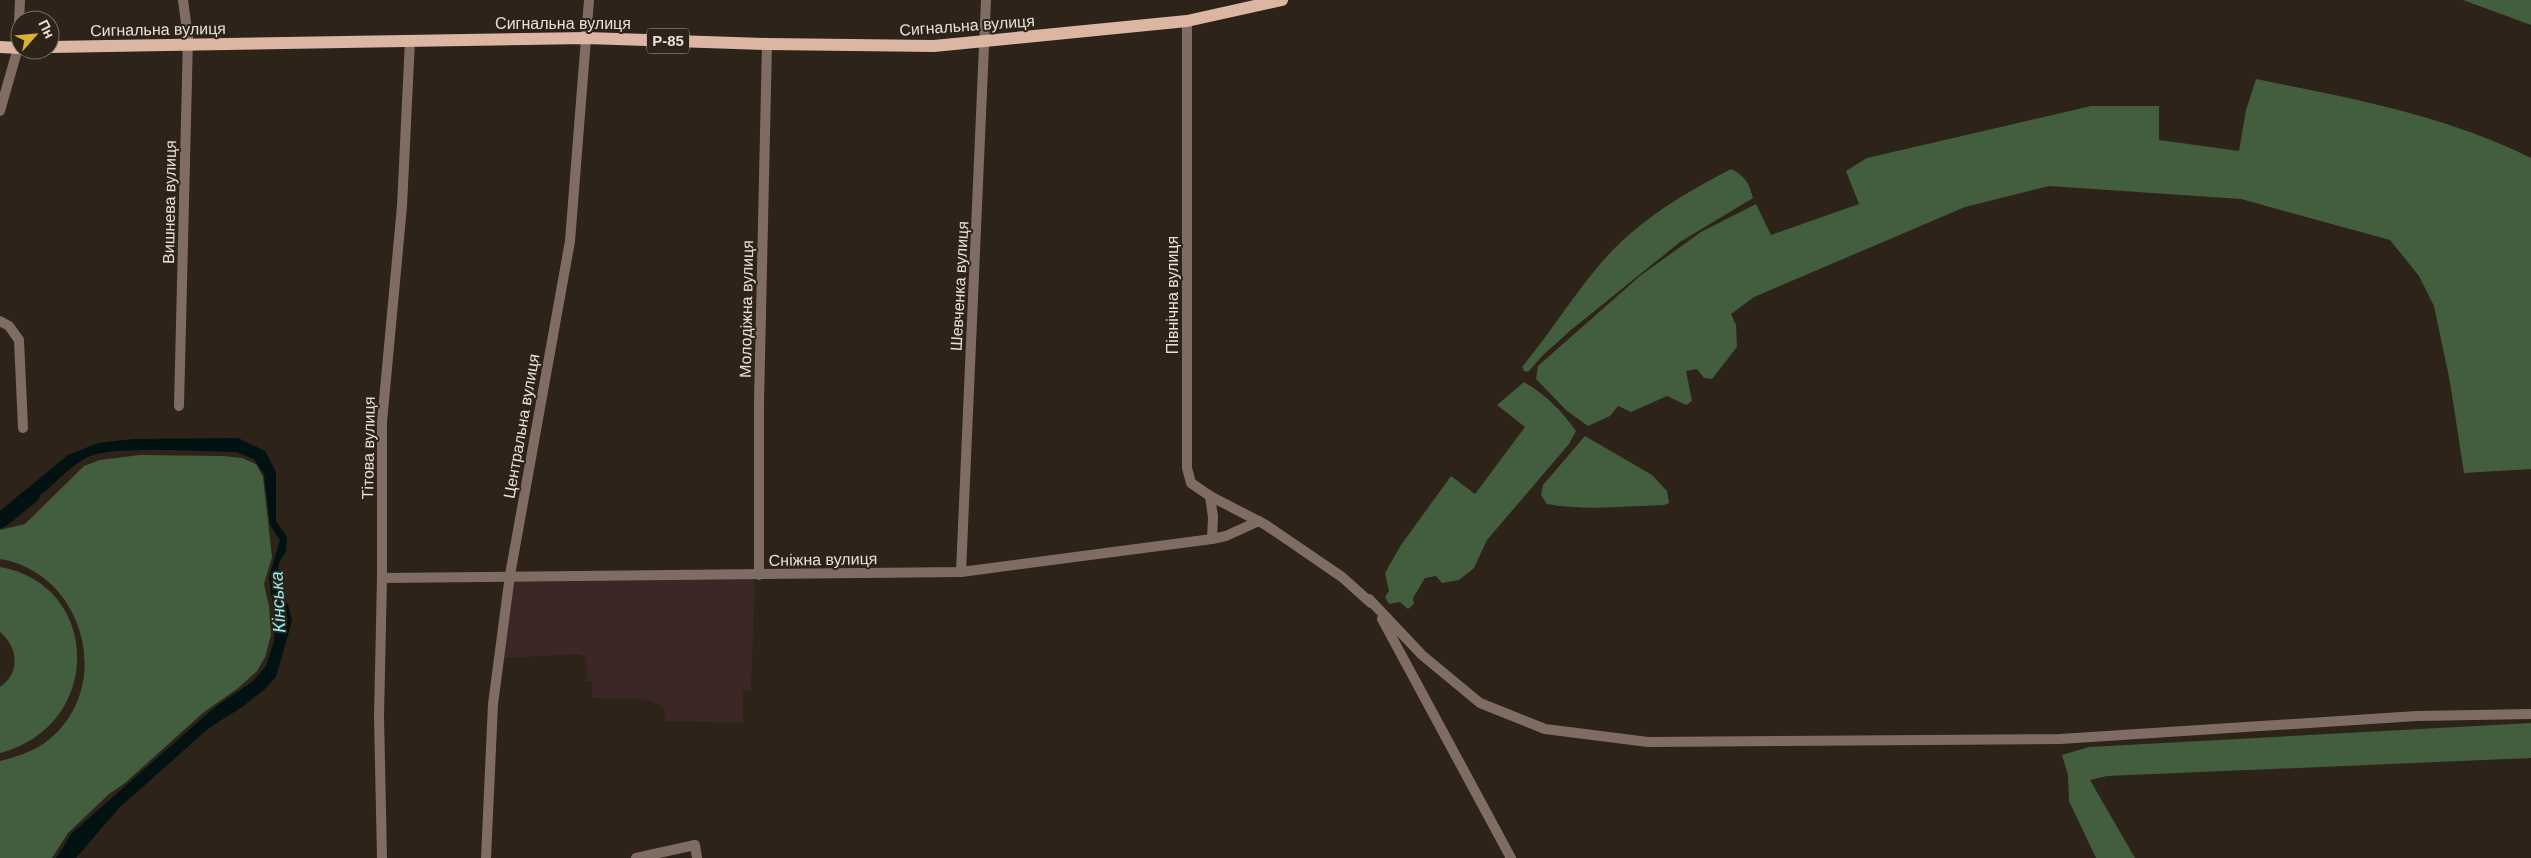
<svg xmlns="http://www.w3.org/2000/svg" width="2531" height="858" font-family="Helvetica,sans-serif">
<rect width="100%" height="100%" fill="#2d2318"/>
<polygon fill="#3a2726" points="511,576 755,576 751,691 743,691 743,723 666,721 663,706 643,699 592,698 592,681 586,681 586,657 579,654 501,658"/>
<g fill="#435e3e">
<polygon points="2463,0 2531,0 2531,25"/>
<path d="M2256,79c94,19 189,36 275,79v311l-67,4 -14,-91 -16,-76 -15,-30 -29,-36 -149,-41 -192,-13 -84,21 -211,90 -23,17 5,11 1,22 -25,32 -8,-1 -7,-9 -11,2 6,30 -6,4 -19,-9 -36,16 -13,-6 -8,10 -22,10 -21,-15 -31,-32 2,-13 102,-90 61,-44 55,-28 15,31 88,-31 -13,-33 21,-13 224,-52h68v34l80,11 7,-41z"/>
<path d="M1731,169c14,7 18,14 22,29l-73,44 -109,88 -28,25 -15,17 -4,-1 -2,-4c28,-34 51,-71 79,-104 36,-42 82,-69 130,-94z"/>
<path d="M1524,382c21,12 38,29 52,49l-7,13 -82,96 -13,28 -15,12 -17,3 -6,-7 -11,2 -12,20 1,6 -6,5 -8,-7 -11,2 -4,-7 4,-6 -4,-18 16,-28 50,-69 24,18 50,-67 -28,-22z"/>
<path d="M1585,436l67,39 15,16 2,12 -5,2c-38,1 -80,6 -117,-1l-6,-9 2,-10z"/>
<path d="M140,455l83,1 19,2 14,6 7,13 9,80 -8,27 5,22 2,29 -6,22 -8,14 -20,18 -33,23 -79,71 -16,11 -41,39 -16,25h-52v-97c16,-4 32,-9 46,-19 70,-53 39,-169 -46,-183v-29l25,-6 59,-58 16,-6z"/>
<path d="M0,567c101,17 105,159 0,186v-66c21,-14 18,-40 0,-55z"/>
<polygon points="2531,723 2531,758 2107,776 2090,780 2135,858 2096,858 2069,801 2068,775 2062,755 2089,747"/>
</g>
<path fill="#021212" d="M238,438l27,13 11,21v49l11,16 -1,14 -7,12 -2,19 3,16 8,6 4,17 -16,56 -11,12 -23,18 -33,21 -90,80 -43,50h-20l16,-25 143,-126 37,-25 14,-16 8,-25 1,-22 -6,-41 11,-38 -10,-15 -6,-51 -10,-15 -18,-7c-31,0 -124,-7 -148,5 -27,13 -45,46 -75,51l4,-11 51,-42 30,-12 35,-4z"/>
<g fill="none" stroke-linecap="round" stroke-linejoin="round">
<path stroke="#021212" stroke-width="16" d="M0,520c5,-2 25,-20 32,-25"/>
<g stroke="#7f6d64" stroke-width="10">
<polyline points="1187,21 1187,468 1191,483 1210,496 1266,525 1342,577 1371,603"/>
<polyline points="0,111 18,48 20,0"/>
<polyline points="0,321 9,326 19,340 23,428"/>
<polyline points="179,406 188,38 183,0"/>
<polyline points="1210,496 1213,517 1212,539"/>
<polyline points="961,572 986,0"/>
<polyline points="759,575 759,402 767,44"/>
<polyline points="382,578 961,572 1212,539 1226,536 1259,521"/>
<polyline points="1369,599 1422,655 1480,703 1545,729 1648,742 2060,739 2417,716 2531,714"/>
<polyline points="1382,619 1511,858"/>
<polyline points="382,858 379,716 382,578 382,422 402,206 410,40"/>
<polyline points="486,858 493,704 510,575 570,241 589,0"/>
<polyline points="636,858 695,845 697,858"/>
</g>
<g stroke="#dcb6a2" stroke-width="12">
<polyline points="0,47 20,48"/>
<polyline points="50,47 587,38 767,44 934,46 1187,21 1282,0"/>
</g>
</g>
<g text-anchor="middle" stroke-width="4" stroke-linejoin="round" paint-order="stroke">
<rect fill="#2d2318" stroke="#afa79f" stroke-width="1" x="647" y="28.5" width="42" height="25" rx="4"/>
<g font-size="15" font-weight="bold" fill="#e7e0d9">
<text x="668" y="46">Р-85</text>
</g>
<g font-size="16" fill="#e7e0d9" stroke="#2d2318">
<text x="563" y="29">Сигнальна вулиця</text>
<text transform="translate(967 25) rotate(-4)" y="6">Сигнальна вулиця</text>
<text transform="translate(158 29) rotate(-1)" y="6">Сигнальна вулиця</text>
<text transform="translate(169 202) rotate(-89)" y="6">Вишнева вулиця</text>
<text transform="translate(959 286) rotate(-87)" y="6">Шевченка вулиця</text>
<text transform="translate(1172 295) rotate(-90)" y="6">Північна вулиця</text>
<text transform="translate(746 309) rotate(-89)" y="6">Молодіжна вулиця</text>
<text transform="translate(521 426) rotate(-80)" y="6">Центральна вулиця</text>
<text transform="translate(368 448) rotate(-89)" y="6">Тітова вулиця</text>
<text transform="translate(823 559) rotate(-1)" y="6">Сніжна вулиця</text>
</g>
<g font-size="18" font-style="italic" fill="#8dedef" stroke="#2d2318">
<text transform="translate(278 602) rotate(-93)" y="6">Кінська</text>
</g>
</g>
<g transform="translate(35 35) rotate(63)"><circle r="24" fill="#2d2318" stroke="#776f65"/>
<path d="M0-4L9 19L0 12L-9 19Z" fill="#ddb133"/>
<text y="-8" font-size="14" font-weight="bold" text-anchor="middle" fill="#e7e0d9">Пн</text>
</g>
</svg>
